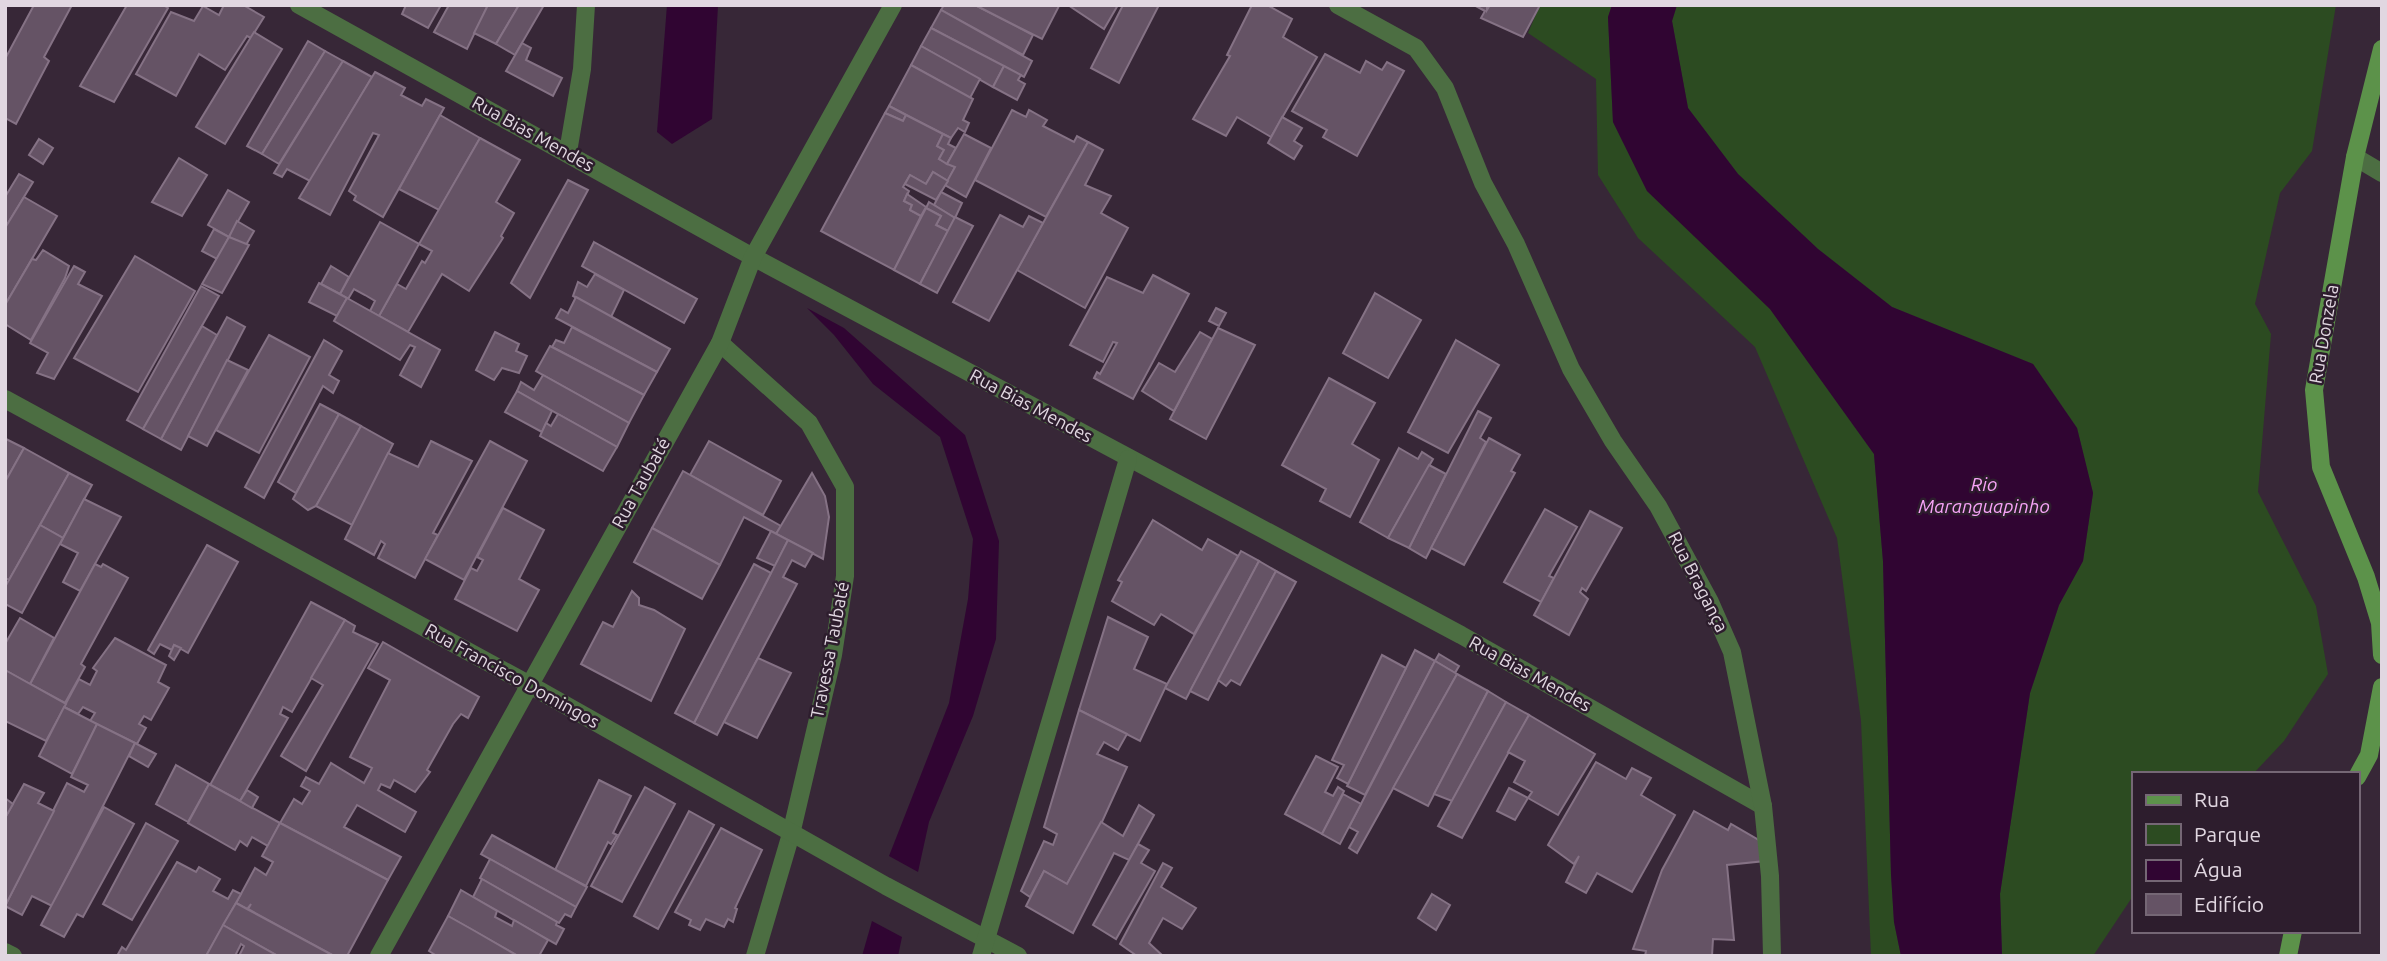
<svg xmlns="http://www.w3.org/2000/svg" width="2387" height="961" font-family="Ubuntu,sans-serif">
<rect width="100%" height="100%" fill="#372737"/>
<g fill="#2c4b21">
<polygon points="1540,5 1612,5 1608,17 1613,122 1647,191 1770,309 1874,454 1883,561 1891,874 1894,922 1901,956 1871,956 1861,721 1837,538 1755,347 1638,238 1598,175 1596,79 1528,33"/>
<polygon points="1677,5 2336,5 2312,151 2280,193 2255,304 2271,334 2258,492 2316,606 2328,674 2284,741 2253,774 2133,774 2133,896 2093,956 2002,956 2000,894 2030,693 2059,605 2083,561 2093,493 2077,428 2033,364 1892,307 1818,249 1738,174 1688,108 1672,21"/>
</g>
<g fill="#300532">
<polygon points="667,5 718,5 712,119 672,144 657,132"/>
<polygon points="1612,5 1677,5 1672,21 1688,108 1738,174 1818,249 1892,307 2033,364 2077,428 2093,493 2083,561 2059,605 2030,693 2000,894 2002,956 1901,956 1894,922 1891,874 1883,561 1874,454 1770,309 1647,191 1613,122 1608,17"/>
<polygon points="807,308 844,328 965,435 999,541 996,639 973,716 929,822 918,872 889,856 949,703 968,599 973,539 940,437 873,384 834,335"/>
<polygon points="872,921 902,937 898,956 862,956"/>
</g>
<g fill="#655365" stroke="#857285" stroke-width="2">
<polygon points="34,5 72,5 44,57 49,61 16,124 5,118 5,59"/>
<polygon points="127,5 163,5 168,8 114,102 80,86"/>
<polygon points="224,5 243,5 264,17 251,38 247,36 225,70 199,54 176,96 136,74 171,12 194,21 203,6 219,15"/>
<polygon points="406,5 441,5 428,28 402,14"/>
<polygon points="449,5 488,5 467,49 434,32"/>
<polygon points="488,5 519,5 496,44 474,33"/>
<polygon points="519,5 544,5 515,55 496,44"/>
<polygon points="944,5 975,5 1033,35 1023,55 941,10"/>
<polygon points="975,5 1057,5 1059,6 1042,39"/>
<polygon points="1068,5 1118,5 1104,29"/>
<polygon points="1123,5 1159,5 1119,83 1091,68"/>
<polygon points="1252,5 1267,5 1292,19 1283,37 1317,57 1271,137 1237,117 1226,136 1193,119 1230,56 1227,55"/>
<polygon points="1474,5 1487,5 1487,10 1490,5 1540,5 1523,37 1481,18 1485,11"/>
<polygon points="941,10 1032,61 1024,77 931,28"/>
<polygon points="931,28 1004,66 993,87 921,46"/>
<polygon points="254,32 282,49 225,144 196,127"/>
<polygon points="308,41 325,51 262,154 247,146"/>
<polygon points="522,43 531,48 526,60 562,78 553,96 506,71"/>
<polygon points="921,46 980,79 970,98 911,65"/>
<polygon points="325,51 343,61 279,164 262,154"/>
<polygon points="1325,54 1360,73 1366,61 1382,70 1387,62 1404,71 1357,156 1323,137 1327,130 1292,111"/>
<polygon points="343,61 372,77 310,181 287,169 282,177 274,173"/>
<polygon points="911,65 973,99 963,120 969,123 965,132 958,128 951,138 889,106"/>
<polygon points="1004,66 1021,75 1018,80 1025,84 1017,100 993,87"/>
<polygon points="375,72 405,88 401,95 422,106 426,99 444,108 383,217 354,200 356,196 349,191 379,135 373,133 330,215 299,198"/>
<polygon points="889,106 906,115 903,121 885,113"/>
<polygon points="1012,110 1026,117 1029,110 1047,120 1043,126 1074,142 1077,136 1088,142 1046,217 975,180"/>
<polygon points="885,113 903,121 906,115 943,134 937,146 944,150 939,159 955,167 948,181 933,172 926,184 910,175 903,187 909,191 904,201 912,205 910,210 921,216 894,270 821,231"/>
<polygon points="440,115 480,138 439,210 399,189"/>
<polygon points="1282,117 1302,128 1294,141 1302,146 1294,159 1268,143"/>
<polygon points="943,134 951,138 948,144 956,148 947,164 939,159 944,150 937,146"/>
<polygon points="964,134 991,148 966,197 945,185 955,167 947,164"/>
<polygon points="480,138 520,160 496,202 514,213 501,236 503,238 469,291 442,274 408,332 379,316 397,284 406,289 422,261 425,263 432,251 419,244"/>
<polygon points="39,139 53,148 43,164 29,155"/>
<polygon points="1088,142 1103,150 1085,185 1111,196 1101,213 1128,228 1085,308 1017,270"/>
<polygon points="179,158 207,175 182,216 152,202"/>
<polygon points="933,172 948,181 936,200 905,184 910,175 926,184"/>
<polygon points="19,174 33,182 5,228 5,197"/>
<polygon points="568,180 588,190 530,298 511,283"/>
<polygon points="228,190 249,202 229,237 208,225"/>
<polygon points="941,192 962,203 955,218 934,205"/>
<polygon points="907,194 926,207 921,216 910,210 912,205 904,201"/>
<polygon points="24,197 57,216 5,305 5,228"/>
<polygon points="929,202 955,218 948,231 936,225 941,216 926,208"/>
<polygon points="926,208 941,216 936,225 948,231 920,284 894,270"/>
<polygon points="1000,215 1023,227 1029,216 1043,223 989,321 953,302"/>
<polygon points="955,217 973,226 937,293 920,284"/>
<polygon points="237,221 254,231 246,245 229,237"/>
<polygon points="380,222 419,244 379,316 370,311 375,301 365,295 354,289 348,299 340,294"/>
<polygon points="214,229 229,237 217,259 202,251"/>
<polygon points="229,237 249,245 222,293 202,284"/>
<polygon points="594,242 697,299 684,323 582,266"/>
<polygon points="43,250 69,266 65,278 31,340 5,324 5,305 32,259 36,260"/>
<polygon points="135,256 195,291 138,392 74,358"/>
<polygon points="74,266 85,272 78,284 102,296 54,379 37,373 48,353 30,343"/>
<polygon points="331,266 349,277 340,294 321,284"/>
<polygon points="595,274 624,290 611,317 573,296 578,282 587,287"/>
<polygon points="1153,275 1189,294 1133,399 1094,378 1097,372 1100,374 1117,343 1113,342 1103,362 1070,345 1107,277 1143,293"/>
<polygon points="319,283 347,298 337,316 309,302"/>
<polygon points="201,286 219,296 143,429 127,420"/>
<polygon points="1375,293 1421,320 1388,378 1343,353"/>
<polygon points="576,297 670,349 657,372 556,318 561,309 568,313"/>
<polygon points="347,298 440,350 421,387 400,375 415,347 410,345 400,360 334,321"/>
<polygon points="1216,308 1226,313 1219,326 1209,321"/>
<polygon points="227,317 245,327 181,450 161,439"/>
<polygon points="202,326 217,335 161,439 143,429"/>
<polygon points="572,327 657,372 644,395 552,347 556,340 564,343"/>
<polygon points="1218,328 1255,345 1206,439 1170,419"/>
<polygon points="495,332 519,344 516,351 527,356 519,373 502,368 494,380 476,370"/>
<polygon points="1200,332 1212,339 1174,411 1142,391 1159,363 1175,372"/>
<polygon points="269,335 310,357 259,453 216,430"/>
<polygon points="324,340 342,351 329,375 339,381 333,393 323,386 264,498 245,487"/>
<polygon points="1456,340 1499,365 1448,453 1408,432"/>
<polygon points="550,346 644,395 629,423 536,371"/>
<polygon points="227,360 248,370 207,446 188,436"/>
<polygon points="543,375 629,423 617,447 517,391 521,382 534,390"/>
<polygon points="1329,378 1375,403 1352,444 1379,460 1350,517 1320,501 1326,489 1282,465"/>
<polygon points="517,391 552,411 542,432 505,412"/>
<polygon points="320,404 339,414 296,493 278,482"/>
<polygon points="1478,411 1491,418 1480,438 1486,442 1426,558 1409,548"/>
<polygon points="339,414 361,426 316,506 308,510 293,499"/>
<polygon points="558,414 617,447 603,471 540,436 546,423 551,426"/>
<polygon points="361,426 393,444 352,525 316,506"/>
<polygon points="1489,438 1520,455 1511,471 1515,473 1464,565 1431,548"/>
<polygon points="6,439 24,448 5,482 5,440"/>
<polygon points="431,441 472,461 433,533 438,535 415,578 378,558 385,544 381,541 374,555 345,539 388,453 418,467"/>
<polygon points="490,441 527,461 464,580 425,559"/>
<polygon points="709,441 781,481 763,515 690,475"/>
<polygon points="24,448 69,473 9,580 5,578 5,482"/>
<polygon points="1399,448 1418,459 1422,452 1433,459 1388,538 1360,522"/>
<polygon points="1429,465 1446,474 1409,548 1388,538"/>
<polygon points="683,471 781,526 776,534 744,517 720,565 652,528"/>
<polygon points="69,473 92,485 63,538 40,525"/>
<polygon points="812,473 825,496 829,517 823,559 776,534"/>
<polygon points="84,499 121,517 80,591 63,582 78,553 60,544"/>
<polygon points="503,508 544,530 519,579 539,590 517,631 455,599 471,568 477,571 483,560 477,557"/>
<polygon points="1545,509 1577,527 1549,576 1554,578 1541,602 1504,582"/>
<polygon points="1590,511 1622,528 1586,591 1582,588 1580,592 1588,599 1569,635 1534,615"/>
<polygon points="1153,520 1202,550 1208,539 1238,556 1194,634 1161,614 1154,625 1112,601 1122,582 1118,580"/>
<polygon points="40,525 63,538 22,613 5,604 5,587"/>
<polygon points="652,528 720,565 702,599 634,562"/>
<polygon points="771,531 788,540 775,566 757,558"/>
<polygon points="788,540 813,553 805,567 792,560 783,577 797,584 717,735 694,723"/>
<polygon points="207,545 238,562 188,653 174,645 172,650 160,644 154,654 148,650"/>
<polygon points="1241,551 1259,561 1186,699 1165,688"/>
<polygon points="1259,561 1276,571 1208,700 1190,691"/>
<polygon points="95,564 101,567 103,564 128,578 81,664 85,667 65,703 30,684"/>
<polygon points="754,564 771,573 694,723 675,713"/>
<polygon points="1276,571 1296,582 1240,685 1231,680 1226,686 1218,680"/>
<polygon points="632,591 639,598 639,605 654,610 685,629 651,701 581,664 603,622 613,627"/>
<polygon points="311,602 345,620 292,712 283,707 280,714 288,718 240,801 210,785"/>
<polygon points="1108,617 1148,637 1134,669 1167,684 1140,741 1079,710"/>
<polygon points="20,618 54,638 30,684 5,670 5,644"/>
<polygon points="345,620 355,626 353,632 378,644 306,771 281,756 323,685 311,678"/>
<polygon points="115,638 166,665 158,682 169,688 151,720 144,716 139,724 146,728 137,744 90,721 95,713 83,707 78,714 64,707 79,679 90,685 97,671 93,668"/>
<polygon points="383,642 479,697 468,718 461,714 453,724 427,770 430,772 415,792 394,780 390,788 381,784 378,790 416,812 405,832 357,805 344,827 401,857 388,880 280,823 294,799 302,804 310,791 301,786 306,777 319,784 331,763 364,783 372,768 350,757 390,680 368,668"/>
<polygon points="174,645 181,648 174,660 169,656"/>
<polygon points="1415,650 1435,661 1365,795 1347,786"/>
<polygon points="1439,654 1459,666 1455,673 1435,661"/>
<polygon points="1382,655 1406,668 1348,784 1337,778 1344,765 1332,760"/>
<polygon points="758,658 791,673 757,738 724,722"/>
<polygon points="1435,661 1457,674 1357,853 1349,848 1358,832 1349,827"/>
<polygon points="5,670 66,704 46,741 5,721"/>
<polygon points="1457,674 1488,691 1428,806 1393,788"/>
<polygon points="1488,691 1506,702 1452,801 1434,794"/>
<polygon points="1506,702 1529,715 1462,838 1438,826"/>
<polygon points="64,707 97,724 72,774 39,756"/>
<polygon points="1079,710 1127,734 1118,750 1104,742 1097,754 1127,767 1101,824 1067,884 1044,871 1030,897 1021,891 1044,841 1053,845 1057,834 1044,827"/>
<polygon points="1529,715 1595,754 1558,815 1528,798 1532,792 1514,782 1525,761 1508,752"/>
<polygon points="97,724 135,743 52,906 32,896 22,915 5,906 67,783 84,792 88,785 71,777"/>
<polygon points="135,743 156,754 148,767 129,756"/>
<polygon points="1316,756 1338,767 1325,792 1333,796 1338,787 1344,791 1322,834 1285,814"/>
<polygon points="1596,762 1626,779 1632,768 1651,778 1641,795 1675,815 1632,892 1597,873 1586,893 1566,882 1579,856 1574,864 1548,845"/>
<polygon points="176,765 209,784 188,822 156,804"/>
<polygon points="599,780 631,796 613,833 617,835 611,844 608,842 586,886 555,870"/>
<polygon points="24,784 44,793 38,803 54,811 5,906 5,818"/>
<polygon points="209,784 280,823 268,846 252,837 247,846 240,841 235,850 188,823"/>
<polygon points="645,787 675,804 622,902 591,886"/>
<polygon points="1509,788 1528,798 1515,820 1497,811"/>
<polygon points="247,790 258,797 252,808 240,801"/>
<polygon points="1343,794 1361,804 1340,844 1322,834"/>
<polygon points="5,798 13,804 5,818"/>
<polygon points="1139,805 1154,815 1129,860 1114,853 1073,933 1026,906 1044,871 1067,884 1101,822 1123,836"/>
<polygon points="104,807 134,824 83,917 77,914 64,937 41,925"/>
<polygon points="689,811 714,825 658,929 634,916"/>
<polygon points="1694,811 1728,830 1731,824 1762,842 1765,861 1727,865 1734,940 1713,939 1712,956 1645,956 1646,951 1633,949 1662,870"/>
<polygon points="146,823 178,841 132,920 103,904"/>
<polygon points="280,823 388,880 347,956 334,956 248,909 251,904 247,909 236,903 255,868 266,875 273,862 262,856"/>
<polygon points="721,828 762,850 735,908 737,909 733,922 728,919 724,927 706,919 700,930 689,925 691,920 675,912"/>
<polygon points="492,835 587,887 576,907 481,854"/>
<polygon points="1138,844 1149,850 1141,863 1155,871 1116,939 1093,925"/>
<polygon points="490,859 576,907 571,917 565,914 559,923 480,878"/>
<polygon points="177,862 196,872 199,867 220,879 213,891 228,899 233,890 241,894 206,956 117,956 122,947 126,950"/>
<polygon points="1163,863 1172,868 1161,887 1196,908 1182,929 1163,918 1149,943 1163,956 1137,956 1120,944"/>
<polygon points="482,879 557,922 556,925 564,929 556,944 473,897"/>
<polygon points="461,890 497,911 495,917 512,926 514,920 548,940 539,956 518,956 448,916"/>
<polygon points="1432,894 1450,905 1436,930 1418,918"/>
<polygon points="236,903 247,909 334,956 278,956 223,925"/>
<polygon points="448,916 473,930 518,956 437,956 429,951"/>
<polygon points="223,925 244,937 278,956 239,956 244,946 241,944 235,956 206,956"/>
</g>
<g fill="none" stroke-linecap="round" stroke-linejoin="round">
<g stroke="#4c6e42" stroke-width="18">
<polyline points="299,5 753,257 1461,635 1763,806"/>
<polyline points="1338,5 1416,48 1445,88 1483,183 1516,244 1571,369 1613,441 1658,506 1710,602 1732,652 1763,806 1770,876 1772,956"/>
<polyline points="568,152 582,69 586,5"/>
<polyline points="2355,157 2382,173"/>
<polyline points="720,343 809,423 845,487 845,576 833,655 791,834 755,956"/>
<polyline points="5,399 528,684 886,886 1018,956"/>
<polyline points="5,952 13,956"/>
<polyline points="379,956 720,343 753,257 893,5"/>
<polyline points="981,956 1128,459"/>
</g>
<g stroke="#5c924a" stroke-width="18">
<polyline points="2382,49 2355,157 2314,390 2321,467 2366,577 2380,623 2382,655"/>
<polyline points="2357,777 2369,755 2382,687"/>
<polyline points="2288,956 2293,931"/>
</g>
</g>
<g text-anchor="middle" stroke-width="5" stroke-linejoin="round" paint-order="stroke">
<g font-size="18" fill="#e1d7e1" stroke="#2d1d2d">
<text transform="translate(533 134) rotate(29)" y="6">Rua Bias Mendes</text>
<text transform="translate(2324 334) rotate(-80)" y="6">Rua Donzela</text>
<text transform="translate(1031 406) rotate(28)" y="6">Rua Bias Mendes</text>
<text transform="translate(641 483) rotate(-61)" y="6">Rua Taubaté</text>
<text transform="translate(1698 582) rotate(63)" y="6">Rua Bragança</text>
<text transform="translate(830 650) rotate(-79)" y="6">Travessa Taubaté</text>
<text transform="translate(1530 674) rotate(29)" y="6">Rua Bias Mendes</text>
<text transform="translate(512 676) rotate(29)" y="6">Rua Francisco Domingos</text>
</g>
<g font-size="19" font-style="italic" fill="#f7a4f8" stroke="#2d1d2d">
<text x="1984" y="491">Rio<tspan x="1984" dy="22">Maranguapinho</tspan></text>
</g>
</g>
<rect width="2387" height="961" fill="none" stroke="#e1d7e1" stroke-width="14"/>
<rect x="2132" y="772" width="228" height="161" fill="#2d1d2d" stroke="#756775" stroke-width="2"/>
<rect x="2146" y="795" width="35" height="10" fill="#5c924a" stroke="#756775" stroke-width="2"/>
<text x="2194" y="807" font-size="21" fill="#e1d7e1">Rua</text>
<rect x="2146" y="824" width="35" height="21" fill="#2c4b21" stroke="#756775" stroke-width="2"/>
<text x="2194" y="842" font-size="21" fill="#e1d7e1">Parque</text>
<rect x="2146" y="860" width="35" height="21" fill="#300532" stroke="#756775" stroke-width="2"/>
<text x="2194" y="877" font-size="21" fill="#e1d7e1">Água</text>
<rect x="2146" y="894" width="35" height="21" fill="#655365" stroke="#756775" stroke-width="2"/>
<text x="2194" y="912" font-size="21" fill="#e1d7e1">Edifício</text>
</svg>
